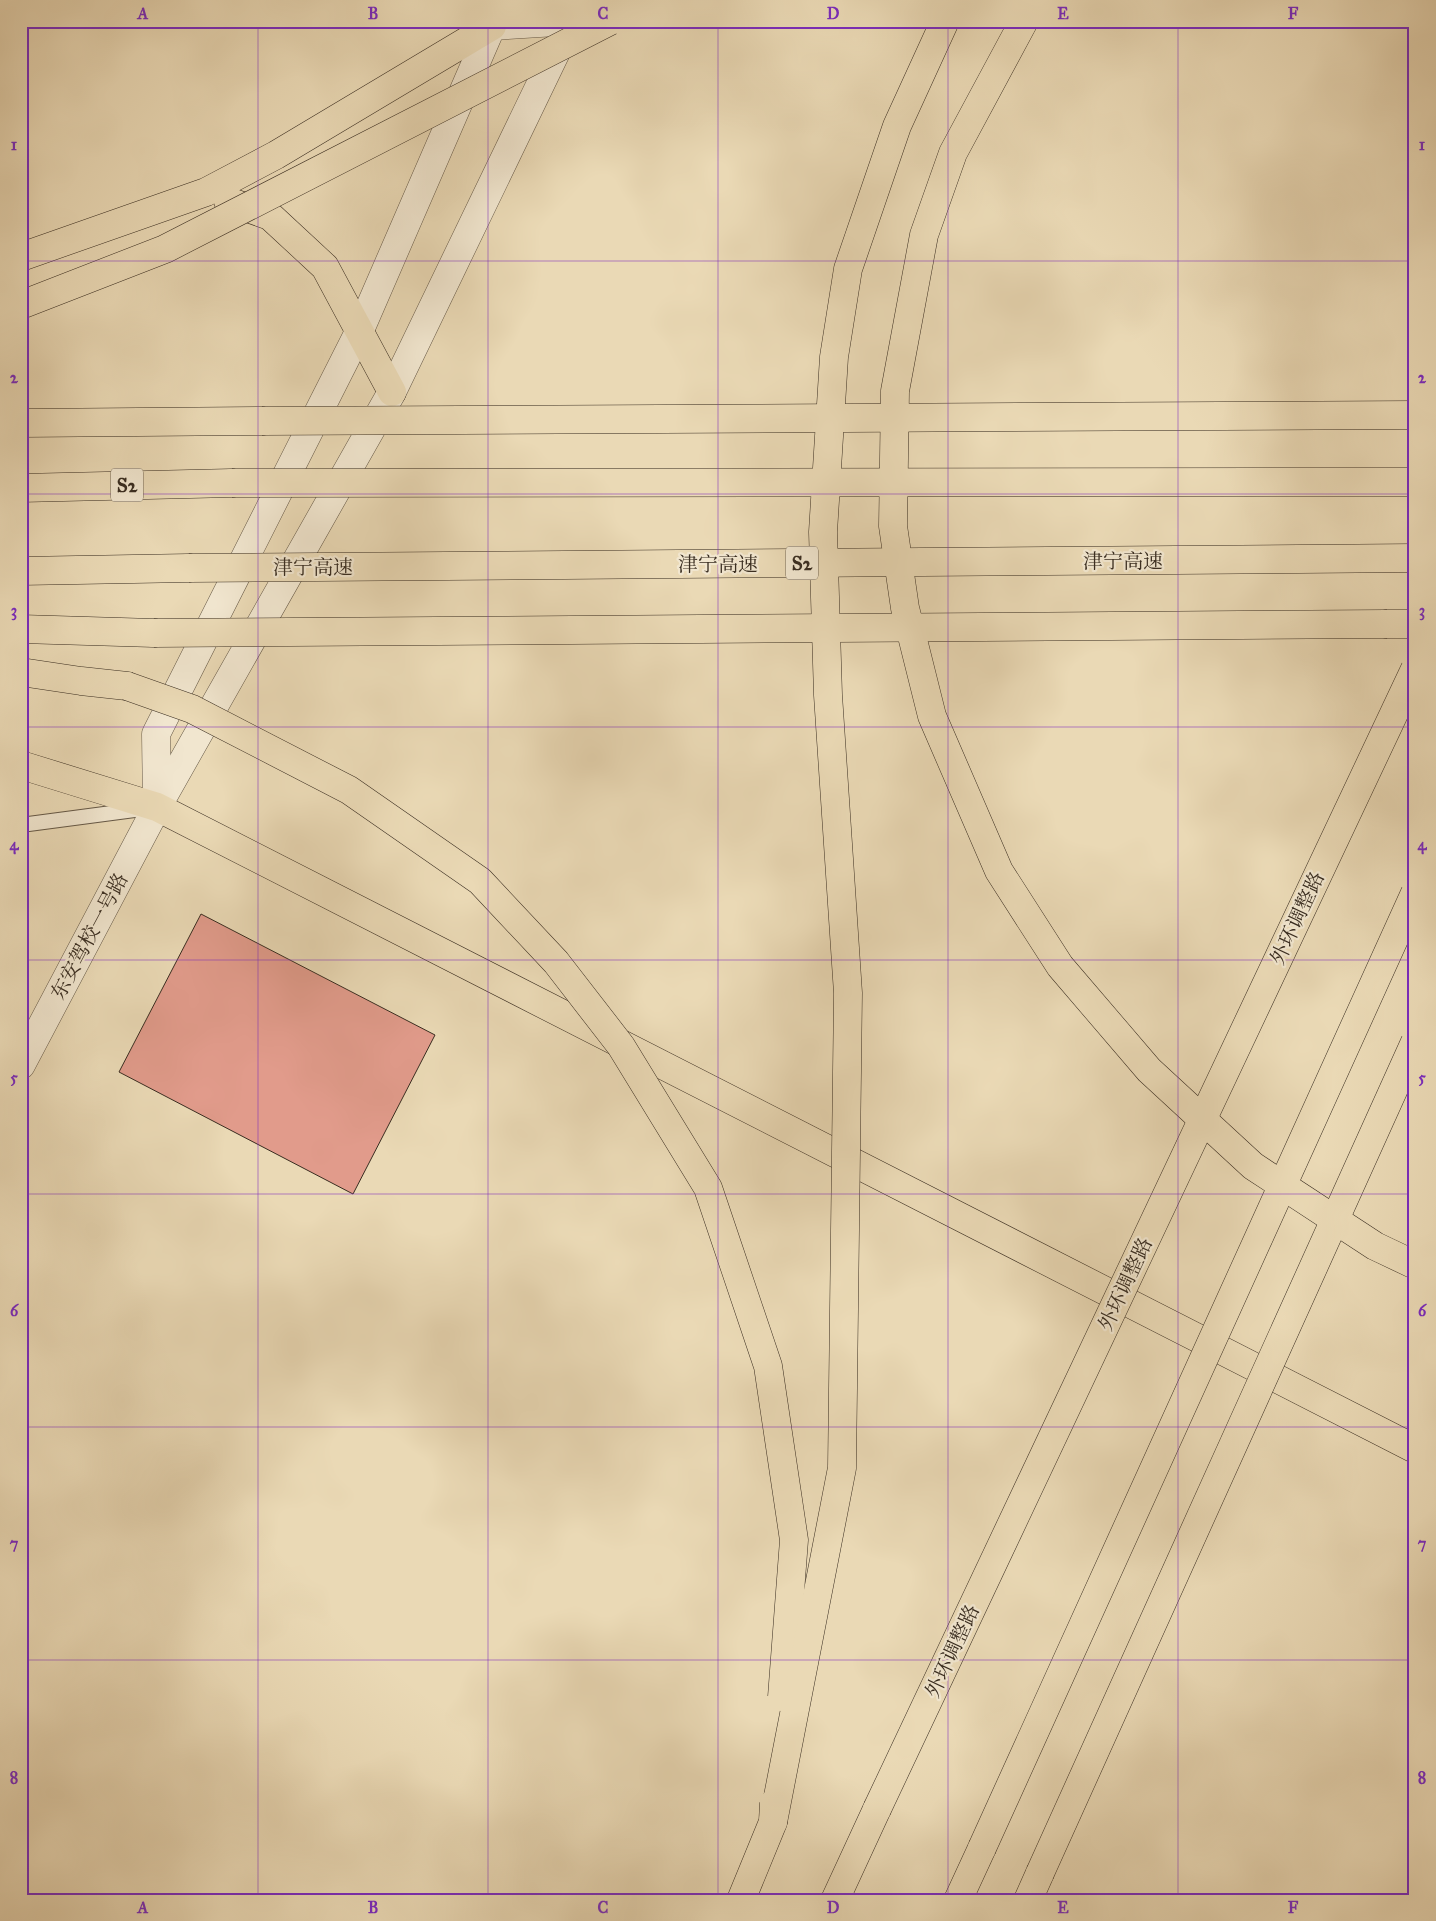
<svg xmlns="http://www.w3.org/2000/svg" width="1436" height="1921" font-family="'IM FELL Great Primer','Noto Serif SC',serif">
<rect width="100%" height="100%" fill="#ead9b5"/>
<filter id="stains"><feTurbulence type="fractalNoise" baseFrequency=".004" numOctaves="4"/><feColorMatrix values="0 0 0 0 .2 0 0 0 0 .09 0 0 0 0 .02 0 0 0 .5 -.17"/></filter>
<radialGradient id="worn" r=".72"><stop offset=".6" stop-color="#630" stop-opacity="0"/><stop offset="1" stop-color="#630" stop-opacity=".3"/></radialGradient>
<polygon fill="#e19b8b" stroke="#392d21" points="201,914 435,1035 353,1194 119,1072"/>
<g fill="none" stroke-linecap="round" stroke-linejoin="round">
<defs>
<polyline id="service" points="21,825 142,809"/>
<g id="tertiary">
<polyline points="492,26 572,21"/>
<polyline points="157,805 156,734 360,330 494,21"/>
<polyline points="21,1065 157,807 392,392 571,21"/>
</g>
<g id="trunk">
<polyline points="835,1900 877,1809"/>
<polyline points="958,1900 982,1848"/>
</g>
<g id="motorway">
<polyline points="228,201 270,216 325,267 392,392"/>
<polyline points="21,257 206,192 276,155 492,26"/>
<polyline points="21,423 262,421"/>
<polyline points="21,488 232,483"/>
<polyline points="21,571 189,568"/>
<polyline points="1387,624 1415,624"/>
<polyline points="21,629 154,633"/>
<polyline points="21,672 81,681 127,686"/>
<polyline points="21,765 157,807 1415,1449"/>
<polyline points="1028,1900 1040,1873"/>
</g>
</defs>
<use href="#service" stroke="#655846" stroke-width="16"/>
<use href="#tertiary" stroke="#655846" stroke-width="29"/>
<use href="#trunk" stroke="#392d21" stroke-width="29"/>
<use href="#motorway" stroke="#392d21" stroke-width="29"/>
<use href="#service" stroke="#f1e6cf" stroke-width="14"/>
<use href="#tertiary" stroke="#f1e6cf" stroke-width="28"/>
<use href="#trunk" stroke="#ead9b5" stroke-width="28"/>
<use href="#motorway" stroke="#ead9b5" stroke-width="28"/>
<defs>
<g id="trunk-bridge">
<polyline points="877,1809 1415,669"/>
<polyline points="982,1848 1415,893"/>
</g>
<g id="motorway-bridge">
<polyline points="1024,21 953,153 924,235 895,391 893,526 905,608 932,716 999,871 1060,966 1149,1070 1253,1166 1375,1246 1415,1265"/>
<polyline points="21,305 165,249 610,21"/>
<polyline points="262,421 1415,415"/>
<polyline points="232,483 1415,482"/>
<polyline points="189,568 1415,558"/>
<polyline points="154,633 1387,624"/>
<polyline points="127,686 192,709 349,790 480,881 556,962 621,1046 708,1188 768,1366 794,1540 782,1697"/>
<polyline points="773,1822 842,1468 848,993 828,695 823,532 834,357 848,269 897,126 945,21"/>
<polyline points="1040,1873 1415,1042"/>
<polyline points="741,1900 773,1822 774,1803"/>
</g>
</defs>
<use href="#trunk-bridge" stroke="#392d21" stroke-width="29" stroke-linecap="butt"/>
<use href="#motorway-bridge" stroke="#392d21" stroke-width="29" stroke-linecap="butt"/>
<use href="#trunk-bridge" stroke="#ead9b5" stroke-width="28"/>
<use href="#motorway-bridge" stroke="#ead9b5" stroke-width="28"/>
</g>
<path fill="none" stroke="#7b2cbf" stroke-width="1" stroke-opacity="0.55" d="M258,21v1879M488,21v1879M718,21v1879M948,21v1879M1178,21v1879M21,261h1394M21,494h1394M21,727h1394M21,960h1394M21,1194h1394M21,1427h1394M21,1660h1394"/>
<g text-anchor="middle" stroke-width="4.5" stroke-linejoin="round" paint-order="stroke">
<g fill="#f1e6cf" stroke="#706455" stroke-width="1">
<rect x="111" y="468.5" width="32" height="33" rx="4"/>
<rect x="786" y="546.5" width="32" height="33" rx="4"/>
</g>
<g font-size="19" font-weight="bold" fill="#392d21">
<text x="127" y="492">S2</text>
<text x="802" y="570">S2</text>
</g>
<g font-size="20" fill="#392d21" stroke="#f1e6cf">
<text x="1123" y="568">津宁高速</text>
<text x="718" y="571">津宁高速</text>
<text x="313" y="574">津宁高速</text>
<text transform="translate(1297 918) rotate(-65)" y="7">外环调整路</text>
<text transform="translate(89 936) rotate(-62)" y="7">东安驾校一号路</text>
<text transform="translate(1125 1284) rotate(-65)" y="7">外环调整路</text>
<text transform="translate(952 1651) rotate(-65)" y="7">外环调整路</text>
</g>
</g>
<rect width="1436" height="1921" fill="none" stroke="#ead9b5" stroke-width="55"/>
<rect x="28" y="28" width="1380" height="1866" fill="none" stroke="#7b2cbf" stroke-width="2"/>
<g font-size="16" text-anchor="middle" font-weight="bold" fill="#7b2cbf">
<text x="143" y="19">A</text>
<text x="373" y="19">B</text>
<text x="603" y="19">C</text>
<text x="833" y="19">D</text>
<text x="1063" y="19">E</text>
<text x="1293" y="19">F</text>
<text x="14" y="150">1</text>
<text x="1422" y="150">1</text>
<text x="14" y="383">2</text>
<text x="1422" y="383">2</text>
<text x="14" y="616">3</text>
<text x="1422" y="616">3</text>
<text x="14" y="850">4</text>
<text x="1422" y="850">4</text>
<text x="14" y="1083">5</text>
<text x="1422" y="1083">5</text>
<text x="14" y="1316">6</text>
<text x="1422" y="1316">6</text>
<text x="14" y="1549">7</text>
<text x="1422" y="1549">7</text>
<text x="14" y="1783">8</text>
<text x="1422" y="1783">8</text>
<text x="143" y="1913">A</text>
<text x="373" y="1913">B</text>
<text x="603" y="1913">C</text>
<text x="833" y="1913">D</text>
<text x="1063" y="1913">E</text>
<text x="1293" y="1913">F</text>
</g>
<rect width="100%" height="100%" filter="url(#stains)"/>
<rect width="100%" height="100%" fill="url(#worn)"/>
</svg>
